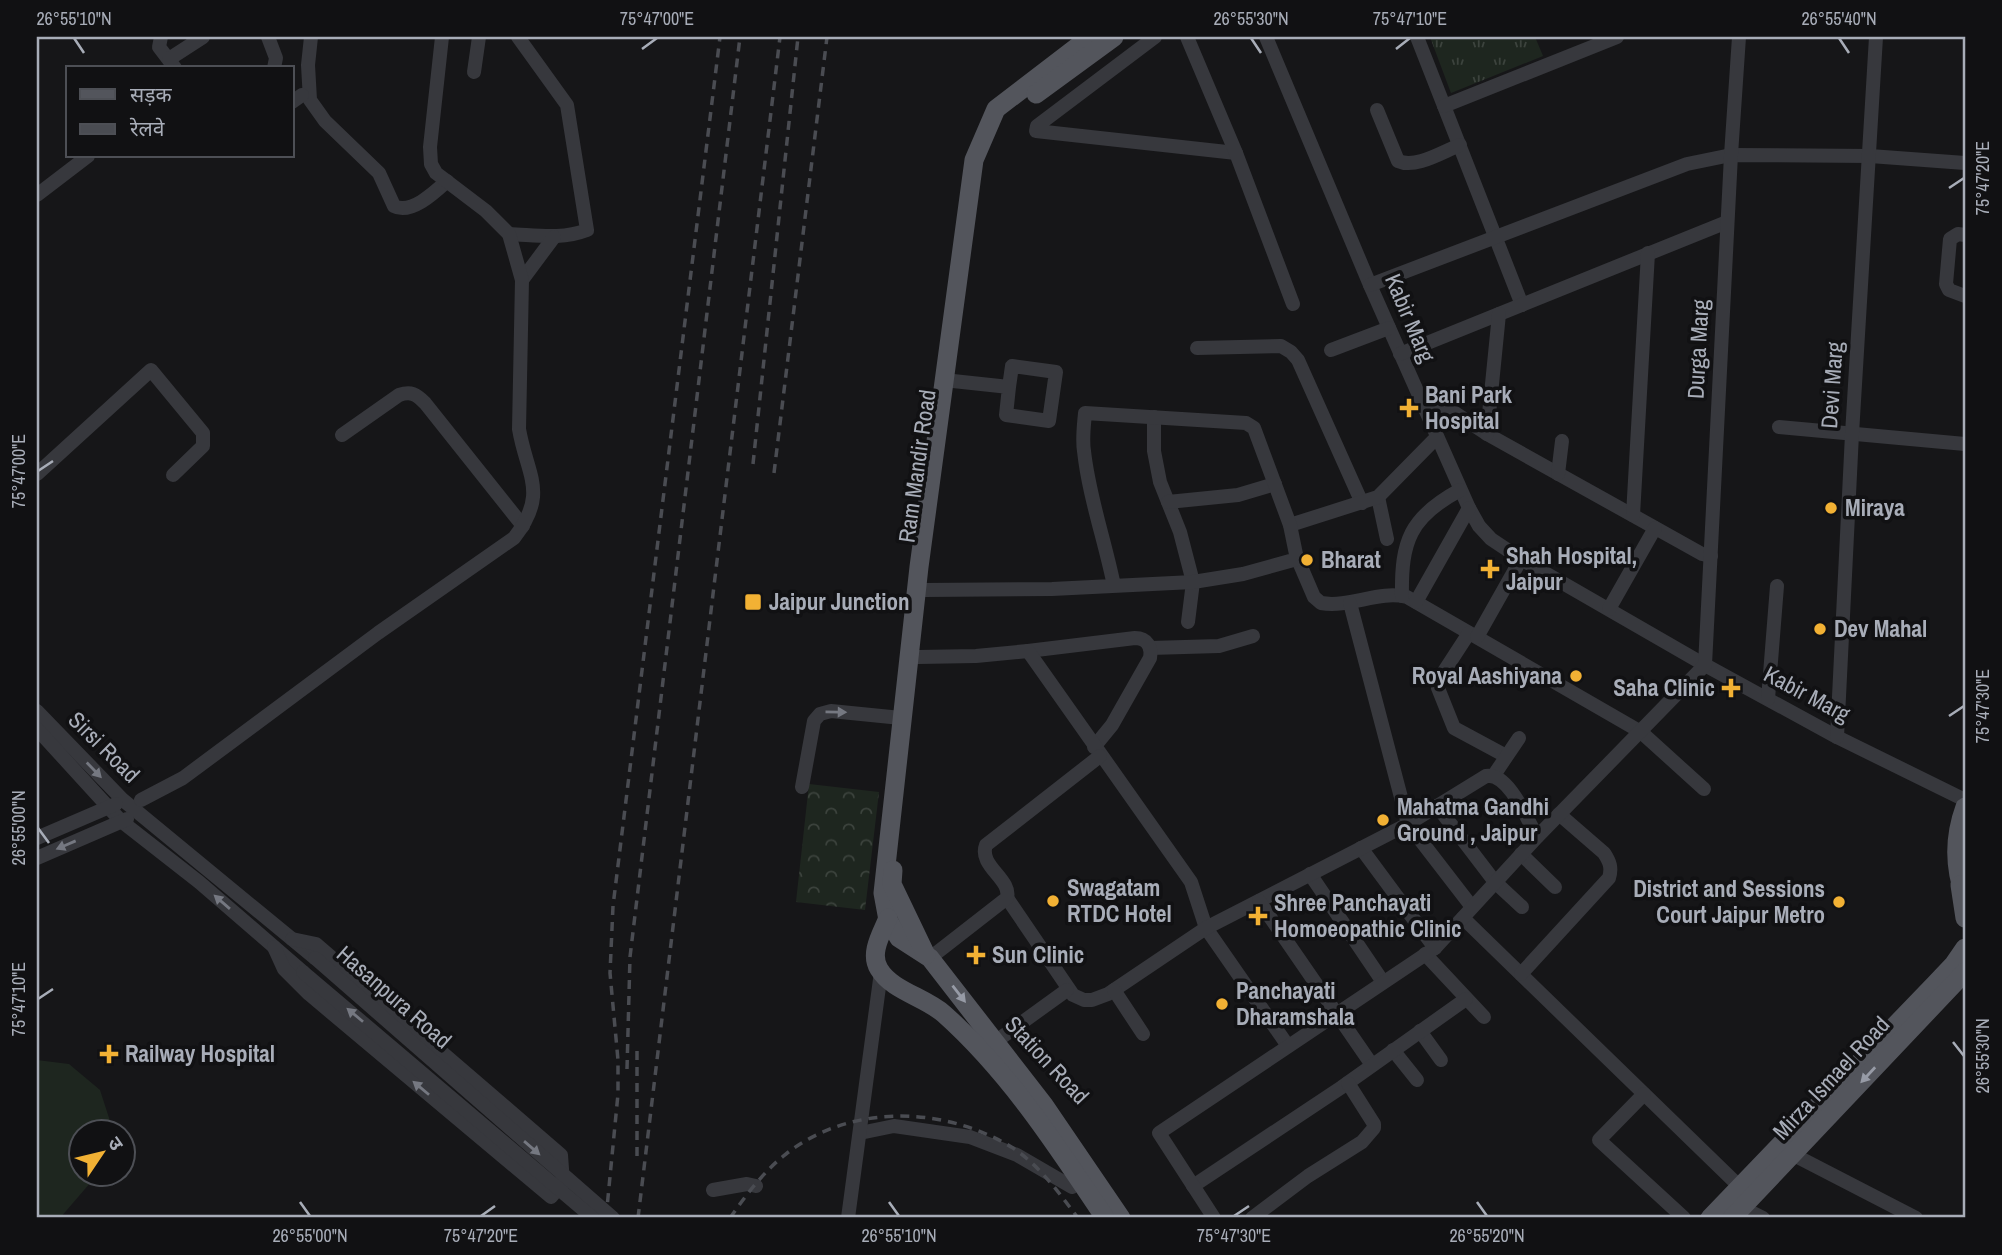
<svg xmlns="http://www.w3.org/2000/svg" width="2002" height="1255" font-family="'Archivo Narrow','Noto Sans Devanagari',sans-serif">
<defs>
<pattern id="grass-tufts" width="24" height="20" patternUnits="userSpaceOnUse" patternTransform="scale(1.75)"><rect width="24" height="20" fill="#1e261f"/><path d="M3 7l-1-3M5 7V3M7 7l1-3M15 17l-1-3M17 17v-4M19 17l1-3" fill="none" stroke="#3c433d"/></pattern>
<pattern id="park-crowns" width="20" height="18" patternUnits="userSpaceOnUse" patternTransform="scale(1.75)"><rect width="20" height="18" fill="#1e261f"/><path d="M2 6a3 3 0 1 1 6 0M12 15a3 3 0 1 1 6 0" fill="none" stroke="#3c433d"/></pattern>
</defs>
<rect width="100%" height="100%" fill="#161618"/>
<polygon fill="url(#grass-tufts)" points="1430,37 1535,37 1543,56 1451,93"/>
<polygon fill="url(#park-crowns)" points="809,784 879,792 865,910 796,902"/>
<polygon fill="#1e261f" points="37,1060 69,1064 100,1090 111,1124 110,1132 80,1132 80,1174 97,1175 60,1218 37,1218"/>
<g fill="none" stroke-linecap="round" stroke-linejoin="round">
<g stroke="#37383d" stroke-width="14">
<polyline points="161,37 159,47 175,68"/>
<polyline points="268,37 276,58 274,68"/>
<path d="M311,37l-3,28 2,35 15,21 54,52 15,33c17,9 41,-14 53,-25"/>
<polyline points="1155,37 1037,126 1036,131 1236,153"/>
<polyline points="1187,37 1236,153 1293,304"/>
<polyline points="1266,37 1370,285 1469,508 1479,526 1491,539 1521,559 1705,665 1837,737 1965,800"/>
<polyline points="1417,37 1522,305"/>
<polyline points="169,59 203,37"/>
<polyline points="474,72 479,37"/>
<polyline points="292,102 302,95"/>
<polyline points="1444,106 1617,37"/>
<path d="M1377,110l21,51c18,8 44,-9 62,-16"/>
<polyline points="37,195 88,156"/>
<path d="M509,234c27,1 52,6 78,-4l-20,-125 -49,-68"/>
<polyline points="1965,235 1958,234 1950,239 1946,284 1949,290 1965,296"/>
<polyline points="522,280 554,237"/>
<polyline points="1370,285 1687,164 1731,155 1870,156 1965,163"/>
<polyline points="1197,348 1281,346 1291,352 1298,360 1362,503"/>
<polyline points="1331,350 1389,328"/>
<polyline points="1400,354 1727,222"/>
<polyline points="953,381 1009,387 1012,366 1056,372 1049,421 1006,415 1009,387"/>
<polyline points="1424,408 1435,406 1446,407 1487,434 1702,554 1711,556"/>
<polyline points="1154,417 1154,451 1160,482 1180,532 1193,582 1188,622"/>
<polyline points="1779,427 1965,444"/>
<polyline points="1487,434 1499,314"/>
<path d="M342,435l57,-40c12,-4 17,-1 26,8l98,123"/>
<polyline points="37,474 151,370 203,433 203,446 173,475"/>
<polyline points="1558,474 1562,441"/>
<polyline points="1378,497 1387,539"/>
<polyline points="1168,502 1238,495 1275,484"/>
<polyline points="1633,515 1648,253"/>
<polyline points="1290,525 1378,497 1437,437"/>
<path d="M1296,555l18,42 7,6c29,5 58,-13 86,-6l234,135 63,57"/>
<path d="M925,590l127,-1 141,-7 50,-8 54,-15 -7,-34 -36,-97 -8,-5 -161,-10c-1,12 -3,26 -1,38 5,46 21,90 30,135"/>
<path d="M1402,596c-1,-55 8,-79 58,-106"/>
<polyline points="1416,602 1469,508"/>
<polyline points="1350,603 1408,824 1472,907"/>
<polyline points="1609,609 1655,528"/>
<polyline points="1469,633 1441,676 1438,688 1454,728 1506,756"/>
<polyline points="1477,637 1521,559"/>
<polyline points="1150,648 1219,646 1253,636"/>
<path d="M1028,651l107,-13c12,0 17,9 15,20l-38,67 -18,22"/>
<polyline points="918,657 976,656 1028,651 1191,882 1206,928 1288,1046"/>
<polyline points="1768,699 1777,586"/>
<polyline points="37,711 123,800 315,958"/>
<polyline points="37,729 121,821 199,882 303,972"/>
<polyline points="1837,737 1852,434 1876,37"/>
<polyline points="1494,775 1519,738"/>
<polyline points="802,787 814,721 820,714 831,711 901,718"/>
<path d="M141,800l42,-22 195,-145 136,-95c35,-45 13,-62 5,-109l3,-149 -13,-46 -23,-23 -50,-38 -5,-9 -1,-17 12,-110"/>
<polyline points="1437,806 1495,882 1522,907"/>
<polyline points="37,838 116,804"/>
<polyline points="1361,848 1435,948"/>
<polyline points="1521,854 1555,887"/>
<polyline points="37,858 127,819"/>
<polyline points="1310,874 1383,982"/>
<path d="M1007,898l66,97 11,5h8l16,-6 98,-66 202,-104 78,-48c23,-3 41,43 51,61"/>
<polyline points="1259,901 1372,1065"/>
<polyline points="1463,918 1740,1187"/>
<polyline points="274,947 284,969 309,994 551,1197 563,1183 561,1155 316,944 292,939"/>
<polyline points="1425,954 1484,1017"/>
<path d="M930,958l77,-60c5,-19 -29,-32 -21,-53l114,-89"/>
<path d="M1521,974l88,-96c3,-10 1,-16 -5,-25l-45,-39"/>
<polyline points="1114,990 1143,1034"/>
<polyline points="1420,1031 1441,1060"/>
<polyline points="995,1042 1067,990"/>
<polyline points="1393,1050 1417,1080"/>
<polyline points="1644,1094 1599,1140 1684,1218"/>
<polyline points="860,1133 894,1126 970,1137 1017,1155 1072,1187"/>
<polyline points="1792,1154 1916,1218"/>
<polyline points="1193,1186 1342,1087 1466,999"/>
<polyline points="713,1190 747,1184 756,1186"/>
<polyline points="1743,1208 1763,1218"/>
<polyline points="848,1218 881,972"/>
<polyline points="1214,1218 1159,1133 1435,948 1537,837 1705,665 1731,155 1739,37"/>
<polyline points="1252,1218 1308,1176 1362,1142 1374,1128 1374,1124 1348,1083"/>
</g>
<g stroke="#53555c" stroke-width="19">
<polyline points="1090,37 996,109 974,160 919,567 883,893 888,920 899,938 930,958 1044,1105 1121,1218"/>
<polyline points="1036,94 1114,37"/>
<path d="M1965,807c-11,30 -11,60 0,90"/>
<polyline points="893,870 892,884 926,955"/>
<polyline points="1960,885 1965,918"/>
<path d="M888,918c-6,15 -19,35 -9,51 13,22 46,28 65,45 65,58 113,132 161,204"/>
<polyline points="1710,1218 1935,984 1954,964 1965,948"/>
<polyline points="1732,1218 1965,972"/>
</g>
<g stroke="#4a4c52" stroke-width="3.5" stroke-dasharray="9 7" stroke-linecap="butt">
<polyline points="753,464 798,37"/>
<polyline points="774,473 827,37"/>
<polyline points="637,1051 637,1159"/>
<polyline points="627,1069 630,957 740,37"/>
<polyline points="606,1218 618,1094 618,1060 610,973 613,906 720,37"/>
<polyline points="638,1218 780,37"/>
<path d="M730,1218c16,-23 34,-47 56,-64 65,-51 159,-48 227,-6 27,18 46,45 65,70"/>
</g>
<g stroke="#37383d" stroke-width="14">
<polyline points="315,958 613,1218"/>
<polyline points="303,972 593,1218"/>
</g>
</g>
<defs><path id="oneway-solid" d="M-6-.8H1V-3.2L6.5 0L1 3.2V.8H-6Z" transform="scale(1.75)"/></defs>
<g fill="#757881">
<use href="#oneway-solid" transform="translate(836 712) rotate(1)"/>
<use href="#oneway-solid" transform="translate(94 770) rotate(46)"/>
<use href="#oneway-solid" transform="translate(66 845) rotate(157)"/>
<use href="#oneway-solid" transform="translate(222 902) rotate(-139)"/>
<use href="#oneway-solid" transform="translate(355 1015) rotate(-140)"/>
<use href="#oneway-solid" transform="translate(421 1088) rotate(-140)"/>
<use href="#oneway-solid" transform="translate(532 1148) rotate(41)"/>
</g>
<g fill="#979ba6">
<use href="#oneway-solid" transform="translate(959 994) rotate(52)"/>
<use href="#oneway-solid" transform="translate(1868 1075) rotate(133)"/>
</g>
<path fill="none" stroke="#a8adb8" stroke-width="2.5" d="M74,38l10,15M1251,38l10,15M1839,38l10,15M642,49l15,-11M1396,49l14,-11M1949,188l15,-10M38,471l15,-10M1949,716l15,-10M38,828l11,15M38,999l15,-10M1953,1042l11,14M300,1202l10,14M889,1202l10,14M1477,1202l10,14M481,1216l14,-10M1234,1216l15,-10"/>
<g fill="#f2b134" stroke="#111113" stroke-width="2.5">
<path d="M1405.5 397.5h7v7h7v7h-7v7h-7v-7h-7v-7h7z"/>
<circle cx="1831" cy="508" r="7"/>
<circle cx="1307" cy="560" r="7"/>
<path d="M1486.5 558.5h7v7h7v7h-7v7h-7v-7h-7v-7h7z"/>
<rect x="744" y="593" width="18" height="18" rx="3.5"/>
<circle cx="1820" cy="629" r="7"/>
<circle cx="1576" cy="676" r="7"/>
<path d="M1727.5 677.5h7v7h7v7h-7v7h-7v-7h-7v-7h7z"/>
<circle cx="1383" cy="820" r="7"/>
<circle cx="1053" cy="901" r="7"/>
<circle cx="1839" cy="902" r="7"/>
<path d="M1254.5 905.5h7v7h7v7h-7v7h-7v-7h-7v-7h7z"/>
<path d="M972.5 944.5h7v7h7v7h-7v7h-7v-7h-7v-7h7z"/>
<circle cx="1222" cy="1004" r="7"/>
<path d="M105.5 1043.5h7v7h7v7h-7v7h-7v-7h-7v-7h7z"/>
</g>
<g text-anchor="middle" stroke-width="7" stroke-linejoin="round" paint-order="stroke">
<g font-size="23" fill="#a8adb8" stroke="#111113">
<text transform="translate(1410 318) rotate(67)" y="8">Kabir Marg</text>
<text transform="translate(1698 349) rotate(-87)" y="8">Durga Marg</text>
<text transform="translate(1832 385) rotate(-86)" y="8">Devi Marg</text>
<text transform="translate(917 466) rotate(-82)" y="8">Ram Mandir Road</text>
<text transform="translate(1807 694) rotate(28)" y="8">Kabir Marg</text>
<text transform="translate(104 747) rotate(45)" y="8">Sirsi Road</text>
<text transform="translate(394 997) rotate(41)" y="8">Hasanpura Road</text>
<text transform="translate(1047 1060) rotate(47)" y="8">Station Road</text>
<text transform="translate(1831 1078) rotate(-47)" y="8">Mirza Ismael Road</text>
</g>
<g font-size="23" font-weight="bold" fill="#a8adb8" stroke="#111113" text-anchor="start">
<text x="1425" y="403">Bani Park<tspan x="1425" dy="26">Hospital</tspan></text>
<text x="1845" y="516">Miraya</text>
<text x="1506" y="564">Shah Hospital,<tspan x="1506" dy="26">Jaipur</tspan></text>
<text x="1321" y="568">Bharat</text>
<text x="769" y="610">Jaipur Junction</text>
<text x="1834" y="637">Dev Mahal</text>
<text x="1562" y="684" text-anchor="end">Royal Aashiyana</text>
<text x="1715" y="696" text-anchor="end">Saha Clinic</text>
<text x="1397" y="815">Mahatma Gandhi<tspan x="1397" dy="26">Ground , Jaipur</tspan></text>
<text x="1067" y="896">Swagatam<tspan x="1067" dy="26">RTDC Hotel</tspan></text>
<text x="1825" y="897" text-anchor="end">District and Sessions<tspan x="1825" dy="26">Court Jaipur Metro</tspan></text>
<text x="1274" y="911">Shree Panchayati<tspan x="1274" dy="26">Homoeopathic Clinic</tspan></text>
<text x="992" y="963">Sun Clinic</text>
<text x="1236" y="999">Panchayati<tspan x="1236" dy="26">Dharamshala</tspan></text>
<text x="125" y="1062">Railway Hospital</text>
</g>
</g>
<rect width="2002" height="1255" fill="none" stroke="#111113" stroke-width="77"/>
<rect x="66" y="66" width="228" height="91" fill="#111113" stroke="#4d4f55" stroke-width="2"/>
<rect x="80" y="89" width="35" height="10" fill="#53555c" stroke="#4d4f55" stroke-width="2"/>
<text x="130" y="102" font-size="21" fill="#a8adb8">सड़क</text>
<rect x="80" y="124" width="35" height="10" fill="#4a4c52" stroke="#4d4f55" stroke-width="2"/>
<text x="130" y="136" font-size="21" fill="#a8adb8">रेलवे</text>
<g transform="translate(102 1153) rotate(55)"><circle r="33" fill="#111113" stroke="#4d4f55" stroke-width="2"/>
<path d="M0-5L12 26L0 18L-12 26Z" fill="#f2b134"/>
<text y="-10" font-size="19" font-weight="bold" text-anchor="middle" fill="#a8adb8">उ</text>
</g>
<rect x="38" y="38" width="1926" height="1178" fill="none" stroke="#a8adb8" stroke-width="2.5"/>
<g font-size="18" text-anchor="middle" fill="#a8adb8">
<text x="74" y="25">26°55'10"N</text>
<text x="657" y="25">75°47'00"E</text>
<text x="1251" y="25">26°55'30"N</text>
<text x="1410" y="25">75°47'10"E</text>
<text x="1839" y="25">26°55'40"N</text>
<text transform="translate(1983 178) rotate(-90)" y="6">75°47'20"E</text>
<text transform="translate(19 471) rotate(-90)" y="6">75°47'00"E</text>
<text transform="translate(1983 706) rotate(-90)" y="6">75°47'30"E</text>
<text transform="translate(19 828) rotate(-90)" y="6">26°55'00"N</text>
<text transform="translate(19 999) rotate(-90)" y="6">75°47'10"E</text>
<text transform="translate(1983 1056) rotate(-90)" y="6">26°55'30"N</text>
<text x="310" y="1242">26°55'00"N</text>
<text x="481" y="1242">75°47'20"E</text>
<text x="899" y="1242">26°55'10"N</text>
<text x="1234" y="1242">75°47'30"E</text>
<text x="1487" y="1242">26°55'20"N</text>
</g>
</svg>
